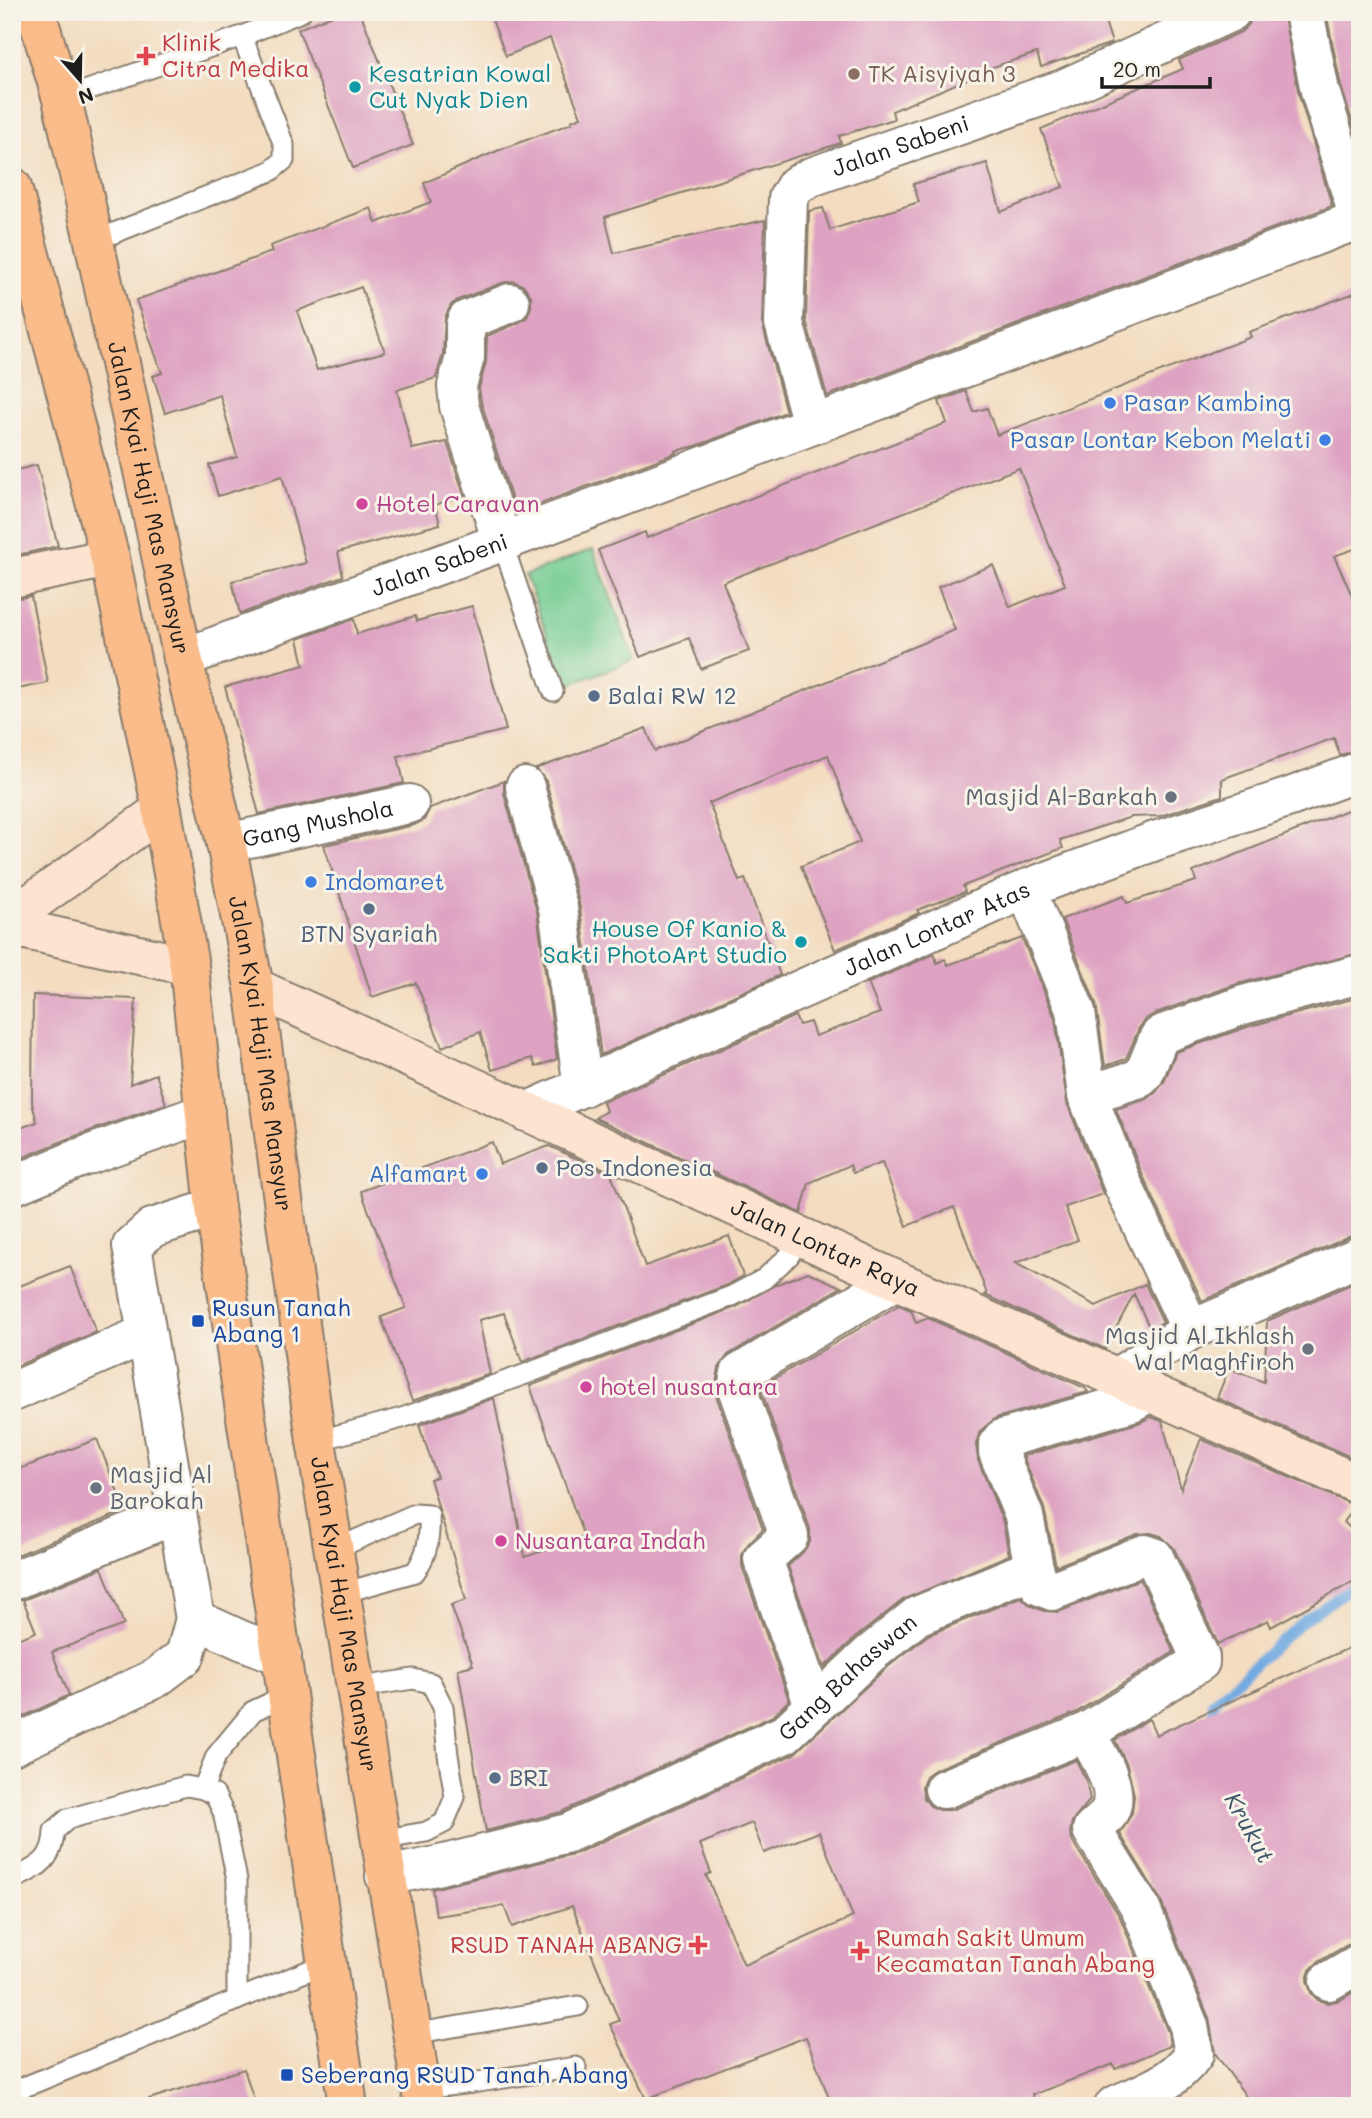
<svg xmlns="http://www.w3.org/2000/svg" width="1372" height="2118" font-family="Mali,sans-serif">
<rect width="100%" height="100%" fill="#f7f3e8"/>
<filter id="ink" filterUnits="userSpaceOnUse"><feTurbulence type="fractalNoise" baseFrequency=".0143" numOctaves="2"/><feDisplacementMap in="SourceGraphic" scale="14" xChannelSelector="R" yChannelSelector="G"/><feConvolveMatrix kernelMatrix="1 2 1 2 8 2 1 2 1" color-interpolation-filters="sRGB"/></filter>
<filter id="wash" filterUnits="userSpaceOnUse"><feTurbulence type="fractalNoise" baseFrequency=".00686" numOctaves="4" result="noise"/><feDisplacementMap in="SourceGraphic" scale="28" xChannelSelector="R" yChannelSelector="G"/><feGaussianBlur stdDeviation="1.57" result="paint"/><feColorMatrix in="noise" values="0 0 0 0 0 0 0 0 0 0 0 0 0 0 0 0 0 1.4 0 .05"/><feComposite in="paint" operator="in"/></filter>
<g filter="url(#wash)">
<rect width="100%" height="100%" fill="#f3dcbf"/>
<polygon fill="#73cc92" stroke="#487457" stroke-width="2" points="593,549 634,660 566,686 525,575"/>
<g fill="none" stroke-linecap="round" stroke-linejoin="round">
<polyline stroke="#73aae1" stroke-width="10" points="1212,1723 1213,1702 1303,1621 1360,1582"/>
</g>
<g id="blocks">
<g fill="#dea3c2" fill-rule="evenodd">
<polygon points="340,12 360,12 413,145 353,168 298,29"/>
<path d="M489,12h613l10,31 -71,24 -4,-14 -54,17 1,2 -92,39 2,8 -55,17 2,7 -236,74 9,36 151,-33 -3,103 24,89 -90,34 -21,5 1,2 -160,60 -35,-111 -2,-14 7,-26 1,-26 31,-13 9,-6 4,-10v-11l-7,-10 -11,-5 -11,2 -44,17 -7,5 -6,12 -2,37 -7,24 -39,12 15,59 35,-7 17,53 -29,10 5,19 -102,28 5,24 -103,38 -8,-33 74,-18 -24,-87 -64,20 -9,-31 28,-8 -17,-62 -55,18 -12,-37 9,-3 -26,-73 136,-48 -2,-6 101,-38 5,15 55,-21 -7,-19 73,-32 75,-28 -1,-2 10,-4 -31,-79 -44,18zM361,287l24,65 -68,18 -20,-59z"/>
<polygon points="1253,12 1283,12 1299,95 1332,206 827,396 806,320 809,211 823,208 830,230 919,202 913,184 987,163 1001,212 1063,187 1041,129 1183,69 1179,60 1241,32 1249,24"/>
<polygon points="1326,12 1360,12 1360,146 1341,86"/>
<polygon points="1360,291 1360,547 1334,556 1360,613 1360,750 1340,755 1334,738 1222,779 1222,796 1160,816 1131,817 1060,840 1063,848 963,886 965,892 917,910 919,913 835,950 801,866 860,842 828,755 709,803 739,881 745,879 780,975 601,1055 579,902 546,781 536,769 646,728 655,751 955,630 938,587 993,565 1010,607 1065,585 1019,468 723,582 749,651 701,669 689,638 640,657 598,550 645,532 647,538 947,423 939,401 966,391 974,412 987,408 997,435 1251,337 1249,332"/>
<polygon points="37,465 58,546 12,556 12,471"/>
<polygon points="31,596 48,683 12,690 12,599"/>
<polygon points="472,606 506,730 398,756 404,783 259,814 225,687 304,665 298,639 354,619 357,634 415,616 417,621"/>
<polygon points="504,781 504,793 537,912 557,1059 536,1067 532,1058 492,1070 480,1032 442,1047 416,983 372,997 324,845 414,825 424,820 430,808"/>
<polygon points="1360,805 1360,953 1237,984 1156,1013 1146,1019 1139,1028 1126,1059 1105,1066 1096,1004 1062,919 1124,896 1127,903 1196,881 1193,872"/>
<polygon points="1022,938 1055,1018 1067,1103 1103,1194 1065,1207 1078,1240 1015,1263 1096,1306 1145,1284 1163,1322 1150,1329 1134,1294 1105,1349 985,1295 987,1294 954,1207 907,1226 882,1163 853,1173 850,1165 809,1183 801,1213 595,1118 606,1111 603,1102 795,1016 799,1025 810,1022 815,1036 880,1013 868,983 934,954 937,963 945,959 948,965"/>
<polygon points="33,995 136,999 130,1084 156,1074 166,1104 70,1138 12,1162 12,1131 37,1122 32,1103"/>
<polygon points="1360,997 1360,1235 1351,1236 1202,1301 1143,1176 1116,1109 1147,1099 1155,1093 1164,1082 1176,1052 1250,1026"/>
<polygon points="492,1142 500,1164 549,1146 611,1174 645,1266 729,1236 743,1276 727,1285 522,1362 504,1313 479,1320 490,1374 412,1401 381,1317 406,1308 361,1191"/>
<polygon points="70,1266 96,1332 12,1368 12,1289"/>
<polygon points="808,1272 841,1287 728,1355 719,1368 716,1384 716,1395 763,1529 749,1543 742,1553 742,1566 789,1700 773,1716 561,1812 486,1831 458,1669 473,1665 451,1605 466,1600 430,1479 437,1477 419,1425 494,1398 525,1557 584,1537 530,1386 736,1307 777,1284"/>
<polygon points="1360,1280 1360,1461 1217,1398 1229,1368 1264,1382 1267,1321"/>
<polygon points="899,1305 911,1310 916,1323 928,1318 1085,1388 1088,1392 996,1418 980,1431 976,1444 978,1460 1003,1522 1009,1555 904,1599 856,1637 824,1667 788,1566 803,1552 810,1542 810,1529 760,1387"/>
<polygon points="1151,1417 1162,1421 1181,1489 1201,1439 1356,1506 1344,1522 1360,1538 1360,1578 1271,1627 1268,1620 1218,1644 1174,1548 1161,1536 1151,1533 1137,1534 1056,1566 1044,1508 1023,1456 1138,1423"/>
<polygon points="97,1439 125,1511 12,1557 12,1472"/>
<polygon points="102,1568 124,1625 52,1652 69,1695 12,1722 12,1641 36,1632 23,1600"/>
<path d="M1140,1579l34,73 -99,61 -139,56 -10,7 -4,11 2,11 6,8 10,4h11l125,-50 10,20 4,20 -18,22 -2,11 3,9 47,75 48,115 2,14 -55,23 -2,-5 -81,31 4,11h-204l-26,-69 -160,62 -36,-75 9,-3 -47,-115 -60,21 -8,-21 -68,10 -4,-27 145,-36 217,-99 90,-84 44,-35 93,-38 10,9 13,5 15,1zM752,1823l12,30 55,-21 34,85 -109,48 -38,-90 5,-2 -11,-29z"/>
<polygon points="1360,1643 1360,1941 1349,1944 1318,1962 1310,1970 1307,1980 1311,1993 1318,2000 1328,2003 1340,2000 1360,1988 1360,2106 1253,2106 1215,2053 1209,2018 1160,1899 1120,1834 1132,1813 1134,1795 1127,1765 1115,1740 1149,1719 1156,1735"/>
<polygon points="244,2069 256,2106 150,2106 149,2099"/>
</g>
</g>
</g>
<g filter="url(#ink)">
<use href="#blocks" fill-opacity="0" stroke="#887c6e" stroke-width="2"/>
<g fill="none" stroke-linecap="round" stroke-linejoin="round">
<defs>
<g id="lane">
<polyline points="62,99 242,36 301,12"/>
<polyline points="94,241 271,171 284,160 284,145 242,36"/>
<polyline points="502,542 553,691"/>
<polyline points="316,1441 402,1418 526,1374 732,1296 764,1279 789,1256 801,1236"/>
<path d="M333,1550l82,-36 14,1c1,22 -1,39 -14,57l-75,22"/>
<polyline points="355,1688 413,1679 431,1683 443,1707 448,1755 455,1797 444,1823 426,1832 380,1840"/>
<polyline points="203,1789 216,1756 253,1711 287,1695"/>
<path d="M12,1880c25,-13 41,-18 42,-49l14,-12 118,-33 17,3 12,6 8,17 14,68v120"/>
<polyline points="412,2034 578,2006"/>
<polyline points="421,2089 472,2083 576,2067"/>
<polyline points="12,2092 327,1963"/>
</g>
<g id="street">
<polyline points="1304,12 1320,91 1359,219"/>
<path id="s1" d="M812,424l-28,-101 4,-125 8,-13 15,-8 252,-88 168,-77"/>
<polyline points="502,542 459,406 457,386 465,357 465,325 467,320 510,303"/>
<path id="s2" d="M183,658l319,-116 858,-323"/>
<polyline points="525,787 558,908 583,1087"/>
<path id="s3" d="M226,843l183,-39"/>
<polyline points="1026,889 1076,1012 1087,1095 1123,1185 1191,1330"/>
<polyline points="1087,1095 1140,1078 1144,1074 1159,1037 1163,1034 1243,1005 1360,974"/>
<path id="s4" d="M526,1112l500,-223 129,-48 135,-44 70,-26"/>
<polyline points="12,1186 77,1159 205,1113"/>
<polyline points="1116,1378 1191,1330 1360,1256"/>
<polyline points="12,1392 146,1334"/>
<polyline points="12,1581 177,1514"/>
<polyline points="195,1619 241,1640 282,1656"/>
<polyline points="814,1706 763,1559 789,1536 737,1388 740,1373 896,1280"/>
<path d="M1085,1733c12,19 38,58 23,81 -4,6 -11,11 -16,16l48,77 49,119 5,28c-20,29 -49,38 -80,52"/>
<polyline points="12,1746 156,1678 185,1656 195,1619 132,1246 152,1228 215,1208"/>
<polyline points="944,1789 1085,1733 1200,1662 1200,1657 1154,1557 1145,1554 1052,1591 1040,1586 1034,1568 1024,1516 998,1452 998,1444 1002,1439 1132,1402 1150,1392"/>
<path id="s5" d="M385,1876l51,-10 132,-33 217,-99 85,-80 47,-38 117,-48"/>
<polyline points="1329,1981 1360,1963"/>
</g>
<g id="secondary">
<polyline points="12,578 110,558"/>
<polyline points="12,917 162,810"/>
<polyline points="12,927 189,966"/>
<path id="s6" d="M254,987l642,293 464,205"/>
</g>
<g id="primary">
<path id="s7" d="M36,12l26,87 32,142 89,417 43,185 28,144 62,454 108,665"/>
<polyline points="12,187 110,558 162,810 189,966 215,1208 348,2106"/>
</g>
</defs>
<use href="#lane" stroke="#887c6e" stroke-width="23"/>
<use href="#street" stroke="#887c6e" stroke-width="42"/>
<use href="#secondary" stroke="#887c6e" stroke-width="42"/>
<use href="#primary" stroke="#887c6e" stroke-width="42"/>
<use href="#lane" stroke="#fff" stroke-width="19"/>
<use href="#street" stroke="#fff" stroke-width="38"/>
<use href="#secondary" stroke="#fde4d0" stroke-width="38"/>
<use href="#primary" stroke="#f9bc8a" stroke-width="38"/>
</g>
</g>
<g fill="#e0444e" stroke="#f7f3e8" stroke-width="2.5">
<path d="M142.5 45.5h7v7h7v7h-7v7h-7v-7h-7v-7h7z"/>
<path d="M694.5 1934.5h7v7h7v7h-7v7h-7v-7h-7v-7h7z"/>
<path d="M856.5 1940.5h7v7h7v7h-7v7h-7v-7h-7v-7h7z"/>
</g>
<circle fill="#8d6e63" stroke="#f7f3e8" stroke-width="2.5" cx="854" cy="74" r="7"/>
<g fill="#0f9aa8" stroke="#f7f3e8" stroke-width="2.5">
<circle cx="355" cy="87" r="7"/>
<circle cx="801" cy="942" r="7"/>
</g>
<g fill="#3f7fe0" stroke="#f7f3e8" stroke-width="2.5">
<circle cx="1110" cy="403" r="7"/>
<circle cx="1325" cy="440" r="7"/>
<circle cx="311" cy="882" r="7"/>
<circle cx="482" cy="1174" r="7"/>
</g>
<g fill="#d1479c" stroke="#f7f3e8" stroke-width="2.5">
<circle cx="362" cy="504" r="7"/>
<circle cx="586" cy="1387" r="7"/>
<circle cx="501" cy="1541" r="7"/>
</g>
<g fill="#5c6f8a" stroke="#f7f3e8" stroke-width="2.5">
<circle cx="594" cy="696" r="7"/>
<circle cx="369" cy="909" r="7"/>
<circle cx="542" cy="1168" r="7"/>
<circle cx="495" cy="1778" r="7"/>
</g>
<g fill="#6b7280" stroke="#f7f3e8" stroke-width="2.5">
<circle cx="1171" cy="797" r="7"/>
<circle cx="1308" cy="1349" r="7"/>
<circle cx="96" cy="1488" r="7"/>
</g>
<g fill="#1a4fb4" stroke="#f7f3e8" stroke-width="2.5">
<rect x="191" y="1314" width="14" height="14" rx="3.5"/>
<rect x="280" y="2068" width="14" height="14" rx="3.5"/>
</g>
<g text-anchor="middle" stroke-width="6" stroke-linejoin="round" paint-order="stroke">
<g font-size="23" fill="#be3a42" stroke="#f7f3e8" text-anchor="start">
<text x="162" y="51">Klinik<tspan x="162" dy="26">Citra Medika</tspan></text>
<text x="876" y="1946">Rumah Sakit Umum<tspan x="876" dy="26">Kecamatan Tanah Abang</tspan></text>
<text x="682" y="1953" text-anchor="end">RSUD TANAH ABANG</text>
</g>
<g font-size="23" fill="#0d838f" stroke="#f7f3e8" text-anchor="start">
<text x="369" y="82">Kesatrian Kowal<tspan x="369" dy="26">Cut Nyak Dien</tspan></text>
<text x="787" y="937" text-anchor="end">House Of Kanio &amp;<tspan x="787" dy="26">Sakti PhotoArt Studio</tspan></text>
</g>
<g font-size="23" fill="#785e54" stroke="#f7f3e8" text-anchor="start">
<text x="868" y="82">TK Aisyiyah 3</text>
</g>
<g font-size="23" fill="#1c1c1c" stroke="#f7f3e8">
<text dy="8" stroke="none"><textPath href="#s1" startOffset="357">Jalan Sabeni</textPath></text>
<text dy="8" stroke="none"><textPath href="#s7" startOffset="499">Jalan Kyai Haji Mas Mansyur</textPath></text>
<text dy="8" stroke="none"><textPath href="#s2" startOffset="273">Jalan Sabeni</textPath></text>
<text dy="8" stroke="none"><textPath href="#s3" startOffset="94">Gang Mushola</textPath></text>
<text dy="8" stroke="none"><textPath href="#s4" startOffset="450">Jalan Lontar Atas</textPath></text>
<text dy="8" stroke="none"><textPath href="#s7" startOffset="1066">Jalan Kyai Haji Mas Mansyur</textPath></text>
<text dy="8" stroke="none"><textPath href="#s6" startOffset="628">Jalan Lontar Raya</textPath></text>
<text dy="8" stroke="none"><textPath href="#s7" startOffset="1633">Jalan Kyai Haji Mas Mansyur</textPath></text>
<text dy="8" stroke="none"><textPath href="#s5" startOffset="511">Gang Bahaswan</textPath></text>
</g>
<g font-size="23" fill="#366cbe" stroke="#f7f3e8" text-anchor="start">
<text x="1124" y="411">Pasar Kambing</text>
<text x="1311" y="448" text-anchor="end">Pasar Lontar Kebon Melati</text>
<text x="325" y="890">Indomaret</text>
<text x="468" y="1182" text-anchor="end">Alfamart</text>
</g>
<g font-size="23" fill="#b23c85" stroke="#f7f3e8" text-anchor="start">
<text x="376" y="512">Hotel Caravan</text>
<text x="600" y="1395">hotel nusantara</text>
<text x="515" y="1549">Nusantara Indah</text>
</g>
<g font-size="23" fill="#4e5e75" stroke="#f7f3e8" text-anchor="start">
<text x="608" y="704">Balai RW 12</text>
<text x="369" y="942" text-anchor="middle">BTN Syariah</text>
<text x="556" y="1176">Pos Indonesia</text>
<text x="509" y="1786">BRI</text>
</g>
<g font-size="23" fill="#5b616d" stroke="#f7f3e8" text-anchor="end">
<text x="1157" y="805">Masjid Al-Barkah</text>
<text x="1294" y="1344">Masjid Al Ikhlash<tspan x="1294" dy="26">Wal Maghfiroh</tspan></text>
<text x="110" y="1483" text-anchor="start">Masjid Al<tspan x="110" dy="26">Barokah</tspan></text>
</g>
<g font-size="23" fill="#164399" stroke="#f7f3e8" text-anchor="start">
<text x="212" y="1316">Rusun Tanah<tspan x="212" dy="26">Abang 1</tspan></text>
<text x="301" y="2083">Seberang RSUD Tanah Abang</text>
</g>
<g font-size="24" font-style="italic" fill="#3f556b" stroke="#f7f3e8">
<text transform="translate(1249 1828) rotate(61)" y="8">Krukut</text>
</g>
</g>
<rect width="1372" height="2118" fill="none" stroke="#f7f3e8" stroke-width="42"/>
<g transform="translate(80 80) rotate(160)" stroke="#f7f3e8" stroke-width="5" paint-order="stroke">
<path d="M0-5L12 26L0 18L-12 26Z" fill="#1c1c1c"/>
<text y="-10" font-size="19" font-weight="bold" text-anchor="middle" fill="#1c1c1c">N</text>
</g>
<path d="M1102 77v10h108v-10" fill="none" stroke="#1c1c1c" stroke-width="3.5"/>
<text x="1113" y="77" font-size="21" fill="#1c1c1c" stroke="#f7f3e8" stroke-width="5" paint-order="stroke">20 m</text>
</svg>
